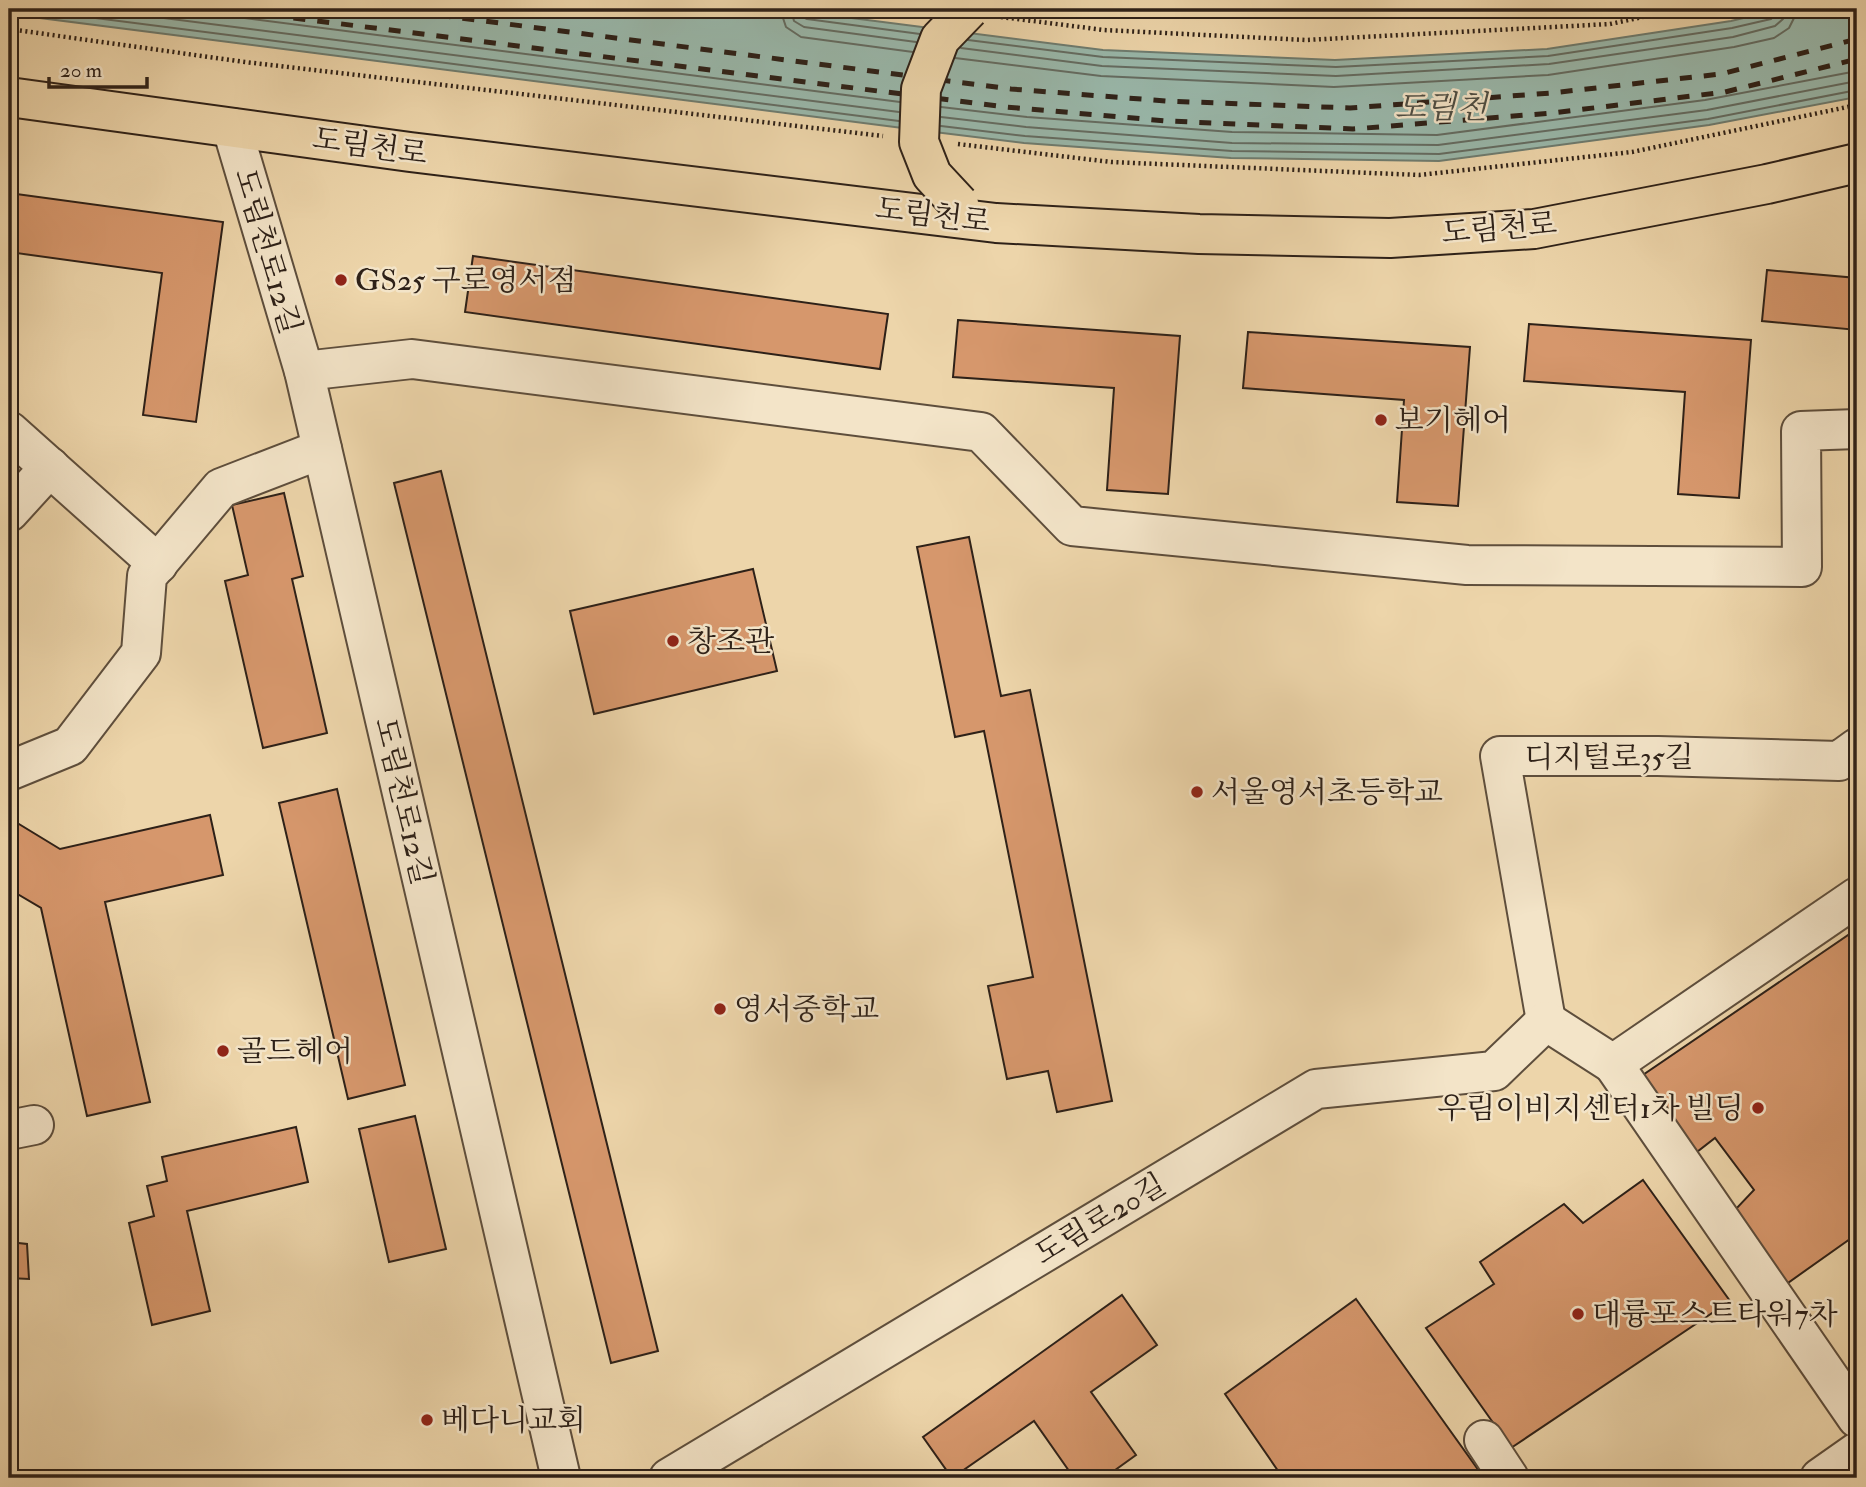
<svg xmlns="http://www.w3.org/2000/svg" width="1866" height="1487" font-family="'IM FELL Double Pica','Noto Serif KR',serif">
<rect width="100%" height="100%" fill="#edd5aa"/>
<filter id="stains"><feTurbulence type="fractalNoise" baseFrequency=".00286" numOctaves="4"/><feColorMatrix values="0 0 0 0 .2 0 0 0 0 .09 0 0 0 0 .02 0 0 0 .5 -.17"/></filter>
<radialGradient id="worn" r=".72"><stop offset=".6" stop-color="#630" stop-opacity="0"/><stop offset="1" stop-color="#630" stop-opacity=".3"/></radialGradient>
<polygon fill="#99b8ab" stroke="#6e7c70" stroke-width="2" points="9,9 781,9 1103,50 1335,60 1547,49 1731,21 1781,9 1857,9 1857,97 1709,125 1439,161 1231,158 1024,143 918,130 9,14"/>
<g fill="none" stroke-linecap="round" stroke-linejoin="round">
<g stroke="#646c62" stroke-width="2">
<polyline points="25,9 899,121"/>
<polyline points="93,9 899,112"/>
<polyline points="175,9 900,102"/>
<polyline points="780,9 786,27 801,37 913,52"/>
<polyline points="791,9 794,21 804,27 916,42"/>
<polyline points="800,9 801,16 807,19 920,34"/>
<polyline points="968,40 1103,57 1336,67 1548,56 1732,28 1771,19 1775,15 1776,9"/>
<polyline points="961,48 1102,66 1336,76 1549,64 1733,37 1775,26 1783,19 1785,9"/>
<polyline points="955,58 1101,76 1334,87 1548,75 1734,47 1774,38 1789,28 1794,18 1795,9"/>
<polyline points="941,107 1027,117 1232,132 1437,135 1705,100 1857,71"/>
<polyline points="941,117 1026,127 1232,143 1438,145 1707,110 1857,81"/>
<polyline points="941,126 1025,136 1232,151 1439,154 1708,119 1857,90"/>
</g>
</g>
<g fill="#d6976c" stroke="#2e2118" stroke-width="2">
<polygon points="9,193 223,222 196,422 143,415 162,273 9,252"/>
<polygon points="473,256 888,314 880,369 465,312"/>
<polygon points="1767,270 1857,278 1857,330 1762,321"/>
<polygon points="958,320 1180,336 1168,494 1107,490 1114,388 953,377"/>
<polygon points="1529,324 1751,340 1739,498 1678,494 1685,392 1524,381"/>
<polygon points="1248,332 1470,347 1458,506 1397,502 1404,400 1243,388"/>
<polygon points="441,471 658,1351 611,1363 394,483"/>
<polygon points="284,493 303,576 292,579 327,733 263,748 225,581 248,575 232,505"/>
<polygon points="969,537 1001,696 1030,690 1112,1101 1057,1112 1048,1071 1007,1079 988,986 1033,977 984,731 955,737 917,547"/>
<polygon points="753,569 777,671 594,714 570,611"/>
<polygon points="337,789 405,1085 348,1099 279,803"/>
<polygon points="210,815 223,875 105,902 150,1102 87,1116 41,908 9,889 9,818 60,849"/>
<polygon points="1857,929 1857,1234 1785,1285 1733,1212 1754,1190 1715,1138 1693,1155 1637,1079"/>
<polygon points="415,1116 446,1249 389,1262 359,1129"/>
<polygon points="296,1127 308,1182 187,1211 210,1311 152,1325 129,1223 154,1216 147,1186 167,1181 162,1157"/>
<polygon points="1643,1180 1730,1301 1511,1448 1426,1328 1494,1284 1480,1262 1564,1204 1583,1223"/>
<polygon points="9,1242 27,1244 29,1279 9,1278"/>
<polygon points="1122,1295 1157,1345 1091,1392 1136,1455 1104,1478 1074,1478 1034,1421 952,1478 923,1437"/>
<polygon points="1356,1299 1479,1471 1469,1478 1283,1478 1225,1394"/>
</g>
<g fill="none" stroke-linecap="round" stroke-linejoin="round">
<defs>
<g id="minor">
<polyline points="232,128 304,371 561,1478"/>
<polyline points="304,371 412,359 981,432 1072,526 1467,565 1802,567 1801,431 1857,429"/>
<polyline points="9,431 158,564"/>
<polyline points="9,512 50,467"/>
<polyline points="9,771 70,746 141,653 147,576 221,488 322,449"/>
<polyline points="1857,897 1613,1064 1857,1418"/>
<polyline points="1546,1021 1500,756 1658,756 1839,761 1857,748"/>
<polyline points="1546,1021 1613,1064"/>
<polyline points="9,1130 34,1125"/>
<polyline points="1484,1440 1509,1478"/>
<polyline points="669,1478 1316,1089 1494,1071 1546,1021"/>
<polyline points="1820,1478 1857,1452"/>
</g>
<polyline id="major" points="9,97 410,152 996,223 1199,234 1390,238 1534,229 1767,184 1857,163"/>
</defs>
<use href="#minor" stroke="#5e4e3c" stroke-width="42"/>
<use href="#major" stroke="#2e2118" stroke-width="42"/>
<g stroke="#2e2118" stroke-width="4.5" stroke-dasharray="2 3.5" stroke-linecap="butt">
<polyline points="1001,17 1104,30 1306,40 1610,24 1680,9"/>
<polyline points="9,29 245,62 883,136"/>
<polyline points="958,144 1111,162 1419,175 1632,152 1857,105"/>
</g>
<use href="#minor" stroke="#f3e4c8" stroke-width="38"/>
<use href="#major" stroke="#edd5aa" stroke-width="38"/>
<g stroke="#2e2118" stroke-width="5" stroke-dasharray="12 12" stroke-linecap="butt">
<polyline points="222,9 1006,107 1167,121 1353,129 1552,113 1725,92 1857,59"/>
<polyline points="391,9 1011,89 1166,101 1350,108 1551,93 1721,74 1857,39"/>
</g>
<defs>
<polyline id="major-bridge" points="959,204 932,175 919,142 921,89 940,39 969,9"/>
</defs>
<use href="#major-bridge" stroke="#2e2118" stroke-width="42" stroke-linecap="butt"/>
<use href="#major-bridge" stroke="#edd5aa" stroke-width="38"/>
</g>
<g fill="#8f2418" stroke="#f3e4c8" stroke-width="2.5">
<circle cx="341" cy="280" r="7"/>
<circle cx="1381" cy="420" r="7"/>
<circle cx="673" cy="641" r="7"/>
<circle cx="1197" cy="792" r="7"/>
<circle cx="720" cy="1009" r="7"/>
<circle cx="223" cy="1051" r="7"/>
<circle cx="1758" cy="1108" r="7"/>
<circle cx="1578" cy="1314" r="7"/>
<circle cx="427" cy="1420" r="7"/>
</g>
<g text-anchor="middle" stroke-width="5" stroke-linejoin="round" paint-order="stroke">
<g font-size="30" fill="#2e2118" stroke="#f3e4c8">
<text transform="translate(370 146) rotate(8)" y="10">도림천로</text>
<text transform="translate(933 215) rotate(7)" y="10">도림천로</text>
<text transform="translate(1499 228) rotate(-5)" y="10">도림천로</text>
<text transform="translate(268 251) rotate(74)" y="10">도림천로12길</text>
<text x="1609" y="767">디지털로35길</text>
<text transform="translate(404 801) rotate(77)" y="10">도림천로12길</text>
<text transform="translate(1100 1219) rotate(-31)" y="10">도림로20길</text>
</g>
<g font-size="30" fill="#2e2118" stroke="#f3e4c8" text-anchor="start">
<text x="355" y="290">GS25 구로영서점</text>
<text x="1395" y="430">보기헤어</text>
<text x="687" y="651">창조관</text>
<text x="1211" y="802">서울영서초등학교</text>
<text x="734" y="1019">영서중학교</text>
<text x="237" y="1061">골드헤어</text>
<text x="1744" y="1118" text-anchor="end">우림이비지센터1차 빌딩</text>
<text x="1592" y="1324">대륭포스트타워7차</text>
<text x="441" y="1430">베다니교회</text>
</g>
<g font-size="32" font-style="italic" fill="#4e4e44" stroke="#f3e4c8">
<text x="1441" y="118">도림천</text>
</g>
</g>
<rect width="1866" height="1487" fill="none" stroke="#edd5aa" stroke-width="35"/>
<rect x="10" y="10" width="1845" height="1466" fill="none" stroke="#2e2118" stroke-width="3.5"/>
<rect x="18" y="18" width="1831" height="1452" fill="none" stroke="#2e2118" stroke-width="2"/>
<path d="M49 77v10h98v-10" fill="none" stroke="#2e2118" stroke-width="3.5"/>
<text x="60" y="77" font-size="21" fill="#2e2118" stroke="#f3e4c8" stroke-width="5" paint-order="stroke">20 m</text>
<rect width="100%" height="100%" filter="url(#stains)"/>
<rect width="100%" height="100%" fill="url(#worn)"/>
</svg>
